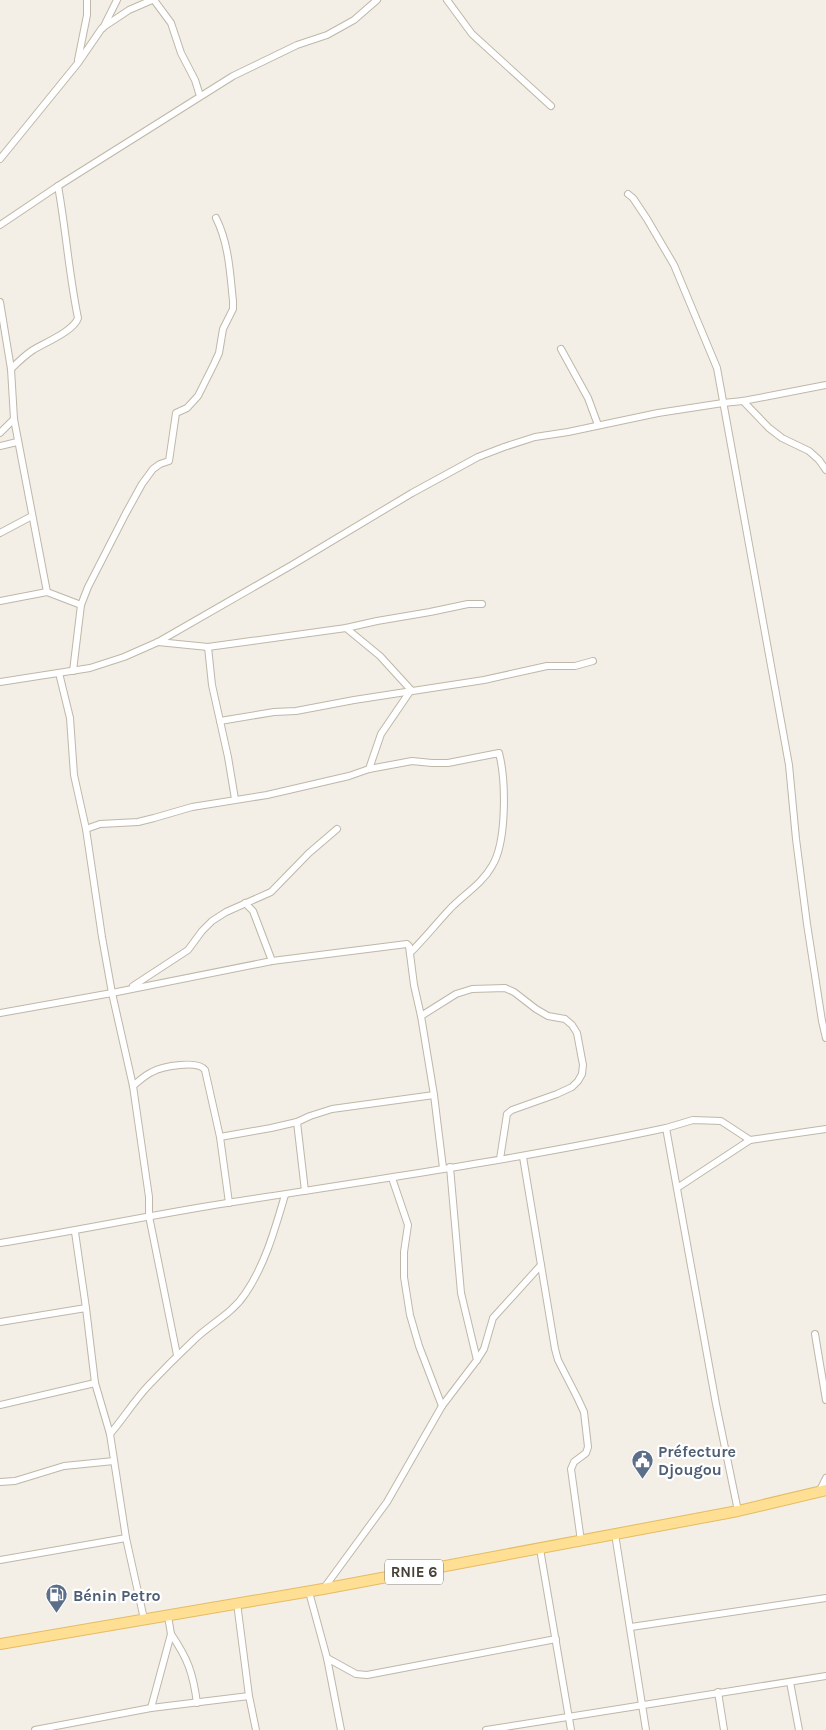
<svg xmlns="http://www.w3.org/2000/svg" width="826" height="1730" font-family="Karla,sans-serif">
<rect width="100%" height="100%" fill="#f3efe6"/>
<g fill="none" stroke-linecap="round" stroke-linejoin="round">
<defs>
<g id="street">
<polyline points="154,0 171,23 181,53 195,80 200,96"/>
<polyline points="447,0 472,34 551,106"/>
<polyline points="103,28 117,0"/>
<polyline points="78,60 87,15 87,0"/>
<polyline points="0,159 78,63 102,28 129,10 152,0"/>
<polyline points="628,194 633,198 647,219 674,265 717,368 789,765 796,839 807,924 822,1021 826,1038"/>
<polyline points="0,225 58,186 233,76 297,45 327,35 354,20 377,0"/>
<polyline points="0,302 11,369 14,419 0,433"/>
<polyline points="561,349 588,398 598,425"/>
<path d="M11,369c7,-7 14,-14 22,-19 11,-7 41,-19 45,-32 -9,-43 -12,-88 -20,-132"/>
<polyline points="743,401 769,428 782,438 809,451 819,460 826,470"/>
<polyline points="14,419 47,592"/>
<polyline points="0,446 17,442"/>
<polyline points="0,533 32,516"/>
<polyline points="0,601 47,592 81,605"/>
<polyline points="346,628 380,656 411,690"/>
<polyline points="158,642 208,647 346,628 377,621 430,612 468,604 482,604"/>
<polyline points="208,647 212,685 228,757 235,799"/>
<path d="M73,671l8,-66 7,-18 38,-74 16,-29 11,-15 7,-5 9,-3 7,-48 11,-5 11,-12 16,-32 5,-11 4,-24 10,-20v-8c-3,-28 -4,-57 -17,-83"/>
<polyline points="59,673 70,718 74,775 86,829 102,937 112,993 133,1086 149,1197 149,1216 177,1355"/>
<polyline points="0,682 90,668 124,657 158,642 292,565 412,493 478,457 504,447 535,437 568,432 658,413 723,403 743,401 826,385"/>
<polyline points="220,721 274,712 296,711 354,700 484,680 547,666 575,666 593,661"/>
<polyline points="369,769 381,734 411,690"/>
<path d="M86,829l14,-5 38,-2 16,-4 38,-11 75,-12 82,-19 20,-7 43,-8 20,2h16l51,-10c7,27 8,89 -7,113 -10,18 -29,29 -43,44 -13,14 -25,29 -39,43"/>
<polyline points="245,903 253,911 272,961"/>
<polyline points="133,986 188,950 202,931 212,921 226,912 271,892 309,853 337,829"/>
<polyline points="0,1013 112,993 272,961 407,944 409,946 414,985 421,1016 434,1095 443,1168"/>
<polyline points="421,1016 456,994 472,989 505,988 514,992 536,1009 548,1016 565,1019 572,1025 577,1033 583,1065 582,1074 578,1081 572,1087 557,1094 512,1110 507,1114 500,1159"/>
<path d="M133,1086c6,-5 12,-11 19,-14 11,-6 46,-12 53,-2l15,67 9,66"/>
<polyline points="297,1122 305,1191"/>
<polyline points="666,1128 693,1120 721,1121 750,1140"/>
<polyline points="220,1137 271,1128 297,1122 310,1116 332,1109 434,1095"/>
<polyline points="523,1157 555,1349 558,1360 577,1397 584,1412 588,1447 586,1453 574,1462 571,1469 581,1541"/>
<polyline points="450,1167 461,1293 477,1360"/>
<polyline points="392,1178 408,1225 404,1252 404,1277 410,1315 419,1346 442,1406"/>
<polyline points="677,1188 750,1140 826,1129"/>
<polyline points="75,1232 86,1308 95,1383 110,1434 126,1538 144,1619"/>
<path d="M0,1243c76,-12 151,-28 227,-40 147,-23 294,-44 439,-75l50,276 22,107"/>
<polyline points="0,1322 86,1308"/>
<polyline points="815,1334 826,1400"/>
<polyline points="0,1405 95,1383"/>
<path d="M110,1434c13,-15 24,-33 38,-48 15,-16 30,-31 46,-46 16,-16 38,-26 51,-46 20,-29 30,-65 40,-99"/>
<polyline points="0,1482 15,1481 64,1466 114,1461"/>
<polyline points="819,1492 826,1478"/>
<polyline points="615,1534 646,1730"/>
<polyline points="540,1549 571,1730"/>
<polyline points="0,1560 126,1538"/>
<polyline points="324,1588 387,1502 442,1406 477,1360 484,1349 493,1318 541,1265"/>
<polyline points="309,1592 327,1658 341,1730"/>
<polyline points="237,1603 249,1696 256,1730"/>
<polyline points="631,1627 826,1598"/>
<path d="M171,1634c17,25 22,39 26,69"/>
<polyline points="327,1658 356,1674 367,1675 556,1639"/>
<polyline points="790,1682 799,1730"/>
<polyline points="718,1692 724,1730"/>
<polyline points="151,1708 171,1634 168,1616"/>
<polyline points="35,1730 151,1708 249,1696"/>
<polyline points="486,1730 826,1676"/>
</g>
<polyline id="primary" points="0,1644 323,1589 738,1511 826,1490"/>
</defs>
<use href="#street" stroke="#bfb7a8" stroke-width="8"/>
<use href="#primary" stroke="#e4bc62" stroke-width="12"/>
<use href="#street" stroke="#fff" stroke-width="6"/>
<use href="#primary" stroke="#ffdf93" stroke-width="10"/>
</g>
<defs>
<symbol id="civic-pin" viewBox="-11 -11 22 30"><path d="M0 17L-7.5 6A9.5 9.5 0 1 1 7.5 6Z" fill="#5c6f8a" stroke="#fff"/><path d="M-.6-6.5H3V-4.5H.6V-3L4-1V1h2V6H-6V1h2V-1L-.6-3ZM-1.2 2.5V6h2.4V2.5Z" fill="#fff"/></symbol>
<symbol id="fuel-pin" viewBox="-11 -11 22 30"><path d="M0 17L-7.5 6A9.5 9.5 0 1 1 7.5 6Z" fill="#5c6f8a" stroke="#fff"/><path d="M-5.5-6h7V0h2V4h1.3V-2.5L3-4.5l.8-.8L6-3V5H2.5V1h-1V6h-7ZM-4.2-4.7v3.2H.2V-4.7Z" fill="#fff"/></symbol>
</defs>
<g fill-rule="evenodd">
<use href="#civic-pin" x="630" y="1448" width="25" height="34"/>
<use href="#fuel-pin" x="44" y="1582" width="25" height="34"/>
</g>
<g text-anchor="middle" stroke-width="4.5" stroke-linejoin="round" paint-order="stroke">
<rect fill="#fff" stroke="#7e7972" stroke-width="1" x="385" y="1559.5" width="58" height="25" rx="4"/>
<g font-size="15" font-weight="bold" fill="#463f35">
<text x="414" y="1577">RNIE 6</text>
</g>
<g font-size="16" font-weight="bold" fill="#4e5e75" stroke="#fff" text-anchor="start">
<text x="658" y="1457">Préfecture<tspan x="658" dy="18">Djougou</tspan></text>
<text x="73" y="1601">Bénin Petro</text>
</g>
</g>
</svg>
